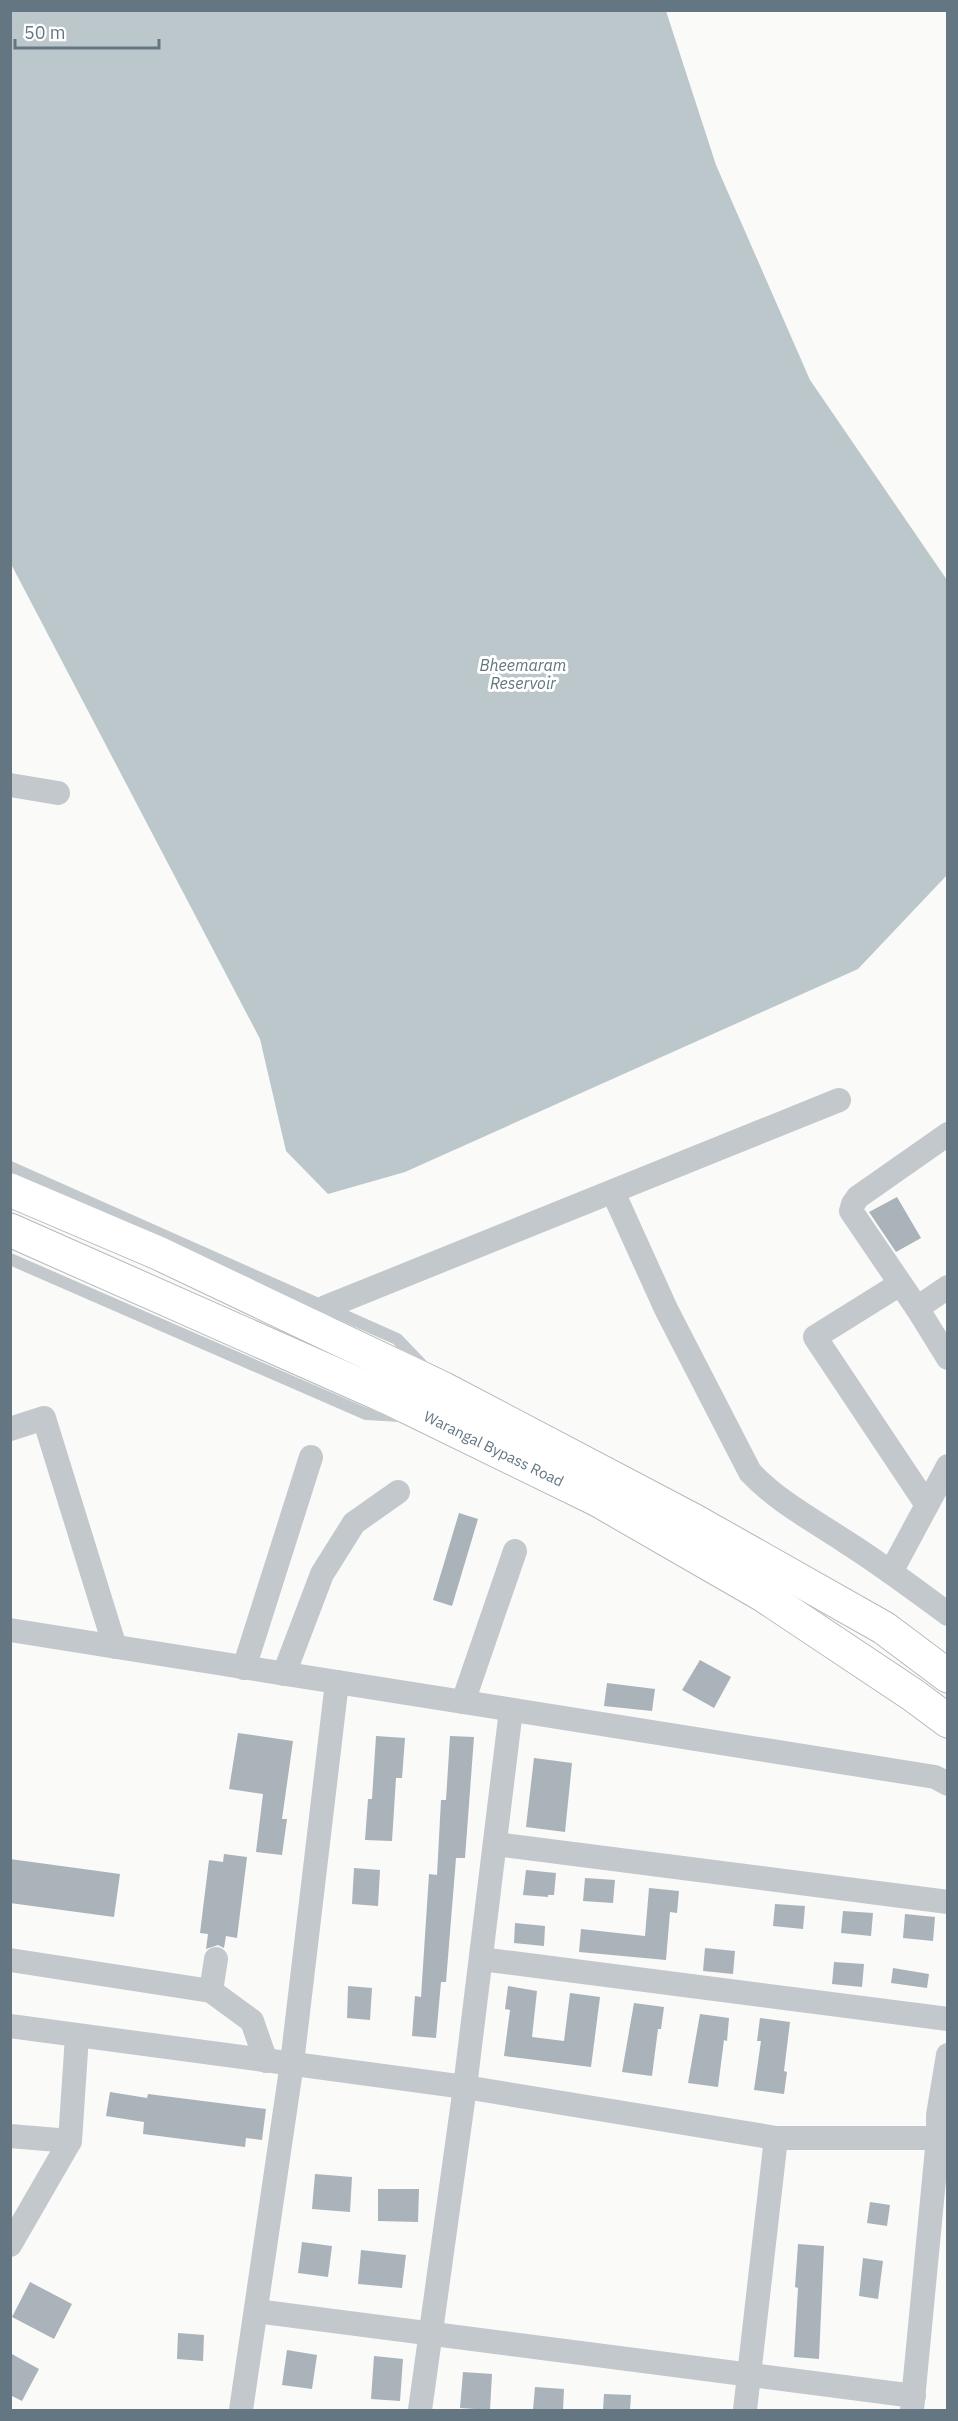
<svg xmlns="http://www.w3.org/2000/svg" width="958" height="2421" font-family="'IBM Plex Sans',sans-serif">
<rect width="100%" height="100%" fill="#fafaf8"/>
<polygon fill="#bbc7cb" points="10,11 666,11 716,165 810,380 947,580 947,875 858,969 405,1172 328,1194 286,1151 260,1039 11,564"/>
<g fill="#aab3b9">
<polygon points="897,1197 921,1238 896,1252 869,1212"/>
<polygon points="459,1513 478,1519 452,1606 433,1600"/>
<polygon points="700,1660 731,1677 714,1708 682,1690"/>
<polygon points="607,1683 655,1689 652,1711 604,1706"/>
<polygon points="238,1733 293,1741 282,1819 287,1819 282,1855 256,1852 263,1794 229,1789"/>
<polygon points="376,1736 405,1738 402,1778 396,1778 392,1841 365,1840 368,1799 372,1799"/>
<polygon points="450,1736 474,1737 465,1858 456,1858 446,1982 441,1982 436,2038 412,2036 415,1996 421,1997 429,1874 437,1875 441,1800 446,1800"/>
<polygon points="534,1758 572,1763 565,1832 526,1827"/>
<polygon points="224,1854 247,1857 237,1938 226,1936 224,1948 218,1945 206,1949 208,1934 200,1933 209,1860 223,1862"/>
<polygon points="10,1859 120,1874 114,1917 10,1903"/>
<polygon points="354,1868 380,1870 378,1906 352,1904"/>
<polygon points="526,1870 556,1873 554,1895 548,1895 548,1897 523,1895"/>
<polygon points="585,1878 615,1880 613,1903 583,1901"/>
<polygon points="649,1888 679,1891 677,1913 670,1912 666,1960 579,1952 581,1929 645,1936"/>
<polygon points="775,1904 805,1906 803,1929 773,1926"/>
<polygon points="843,1911 873,1913 871,1936 841,1933"/>
<polygon points="905,1914 935,1917 933,1941 903,1938"/>
<polygon points="515,1923 545,1926 544,1946 514,1943"/>
<polygon points="705,1948 735,1951 733,1974 703,1971"/>
<polygon points="834,1962 864,1964 862,1987 832,1984"/>
<polygon points="893,1968 929,1974 927,1988 891,1983"/>
<polygon points="348,1986 372,1988 370,2020 347,2018"/>
<polygon points="508,1986 537,1991 532,2037 564,2041 570,1993 600,1997 591,2067 504,2056 510,2010 505,2009"/>
<polygon points="634,2003 664,2007 661,2029 658,2029 652,2076 622,2072"/>
<polygon points="700,2014 729,2018 727,2041 724,2040 718,2087 688,2083"/>
<polygon points="760,2018 790,2022 784,2071 787,2072 784,2094 754,2090 761,2041 757,2041"/>
<polygon points="110,2092 147,2098 148,2094 266,2109 262,2140 246,2138 245,2147 143,2134 144,2122 106,2116"/>
<polygon points="315,2174 352,2177 350,2212 312,2209"/>
<polygon points="378,2189 419,2189 418,2222 378,2221"/>
<polygon points="870,2202 890,2205 887,2226 867,2223"/>
<polygon points="302,2242 332,2246 328,2277 298,2273"/>
<polygon points="798,2244 824,2246 819,2359 794,2357 798,2288 795,2287"/>
<polygon points="361,2250 406,2255 402,2288 358,2284"/>
<polygon points="863,2258 883,2261 878,2299 859,2296"/>
<polygon points="30,2282 72,2304 54,2339 12,2317"/>
<polygon points="178,2333 204,2335 203,2361 177,2359"/>
<polygon points="287,2350 317,2355 312,2389 282,2385"/>
<polygon points="10,2353 39,2369 22,2401 10,2395"/>
<polygon points="374,2356 403,2359 400,2401 371,2399"/>
<polygon points="463,2372 492,2374 490,2410 460,2408"/>
<polygon points="535,2387 564,2389 563,2410 533,2410"/>
<polygon points="604,2394 631,2395 630,2410 603,2410"/>
</g>
<g fill="none" stroke-linecap="round" stroke-linejoin="round">
<defs>
<g id="highway">
<polyline points="10,1190 158,1253 444,1389 693,1520 884,1628 948,1676"/>
<path id="s1" d="M10,1230l381,169 207,101 165,95 150,100 35,26"/>
</g>
</defs>
<use href="#highway" stroke="#b4b9bd" stroke-width="35"/>
<g stroke="#c3c8cc" stroke-width="12">
<polyline points="10,1167 397,1339 423,1366"/>
<polyline points="10,1259 366,1414 401,1416"/>
</g>
<g stroke="#c3c8cc" stroke-width="24">
<polyline points="10,785 58,793"/>
<polyline points="948,1134 858,1197 853,1204 851,1211 917,1308 948,1358"/>
<path d="M613,1192l53,117 84,163c27,29 63,48 96,70 35,22 68,47 102,72"/>
<polyline points="900,1284 815,1337 927,1505"/>
<polyline points="326,1307 839,1100"/>
<polyline points="917,1308 948,1287"/>
<polyline points="10,1429 44,1418 115,1647"/>
<polyline points="891,1572 948,1466"/>
<polyline points="10,1630 935,1777 948,1784"/>
<polyline points="244,1668 311,1457"/>
<polyline points="284,1674 322,1574 354,1523 398,1492"/>
<polyline points="463,1702 515,1551"/>
<polyline points="495,1844 948,1902"/>
<polyline points="481,1959 948,2019"/>
<polyline points="10,1960 211,1991 252,2021 266,2061"/>
<polyline points="211,1991 216,1959"/>
<polyline points="10,2026 465,2087 776,2138 938,2138 948,2145"/>
<polyline points="10,2136 70,2141"/>
<polyline points="10,2245 70,2141 77,2036"/>
<polyline points="256,2311 914,2396"/>
<polyline points="241,2410 292,2063 337,1682"/>
<polyline points="420,2410 465,2087 511,1710"/>
<polyline points="745,2410 776,2138"/>
<polyline points="912,2410 938,2138 938,2115 948,2055"/>
</g>
<use href="#highway" stroke="#fff" stroke-width="33"/>
</g>
<g text-anchor="middle" stroke-width="6" stroke-linejoin="round" paint-order="stroke">
<g font-size="15" fill="#657683" stroke="#fff">
<text dy="5" stroke="none"><textPath href="#s1" startOffset="531">Warangal Bypass Road</textPath></text>
</g>
<g font-size="16" font-style="italic" fill="#60757c" stroke="#fff">
<text x="523" y="671">Bheemaram<tspan x="523" dy="18">Reservoir</tspan></text>
</g>
</g>
<rect width="958" height="2421" fill="none" stroke="#657683" stroke-width="24"/>
<path d="M15 39v9h144v-9" fill="none" stroke="#657683" stroke-width="3"/>
<text x="24" y="39" font-size="18" fill="#657683" stroke="#ffffff" stroke-width="4.5" paint-order="stroke">50 m</text>
</svg>
